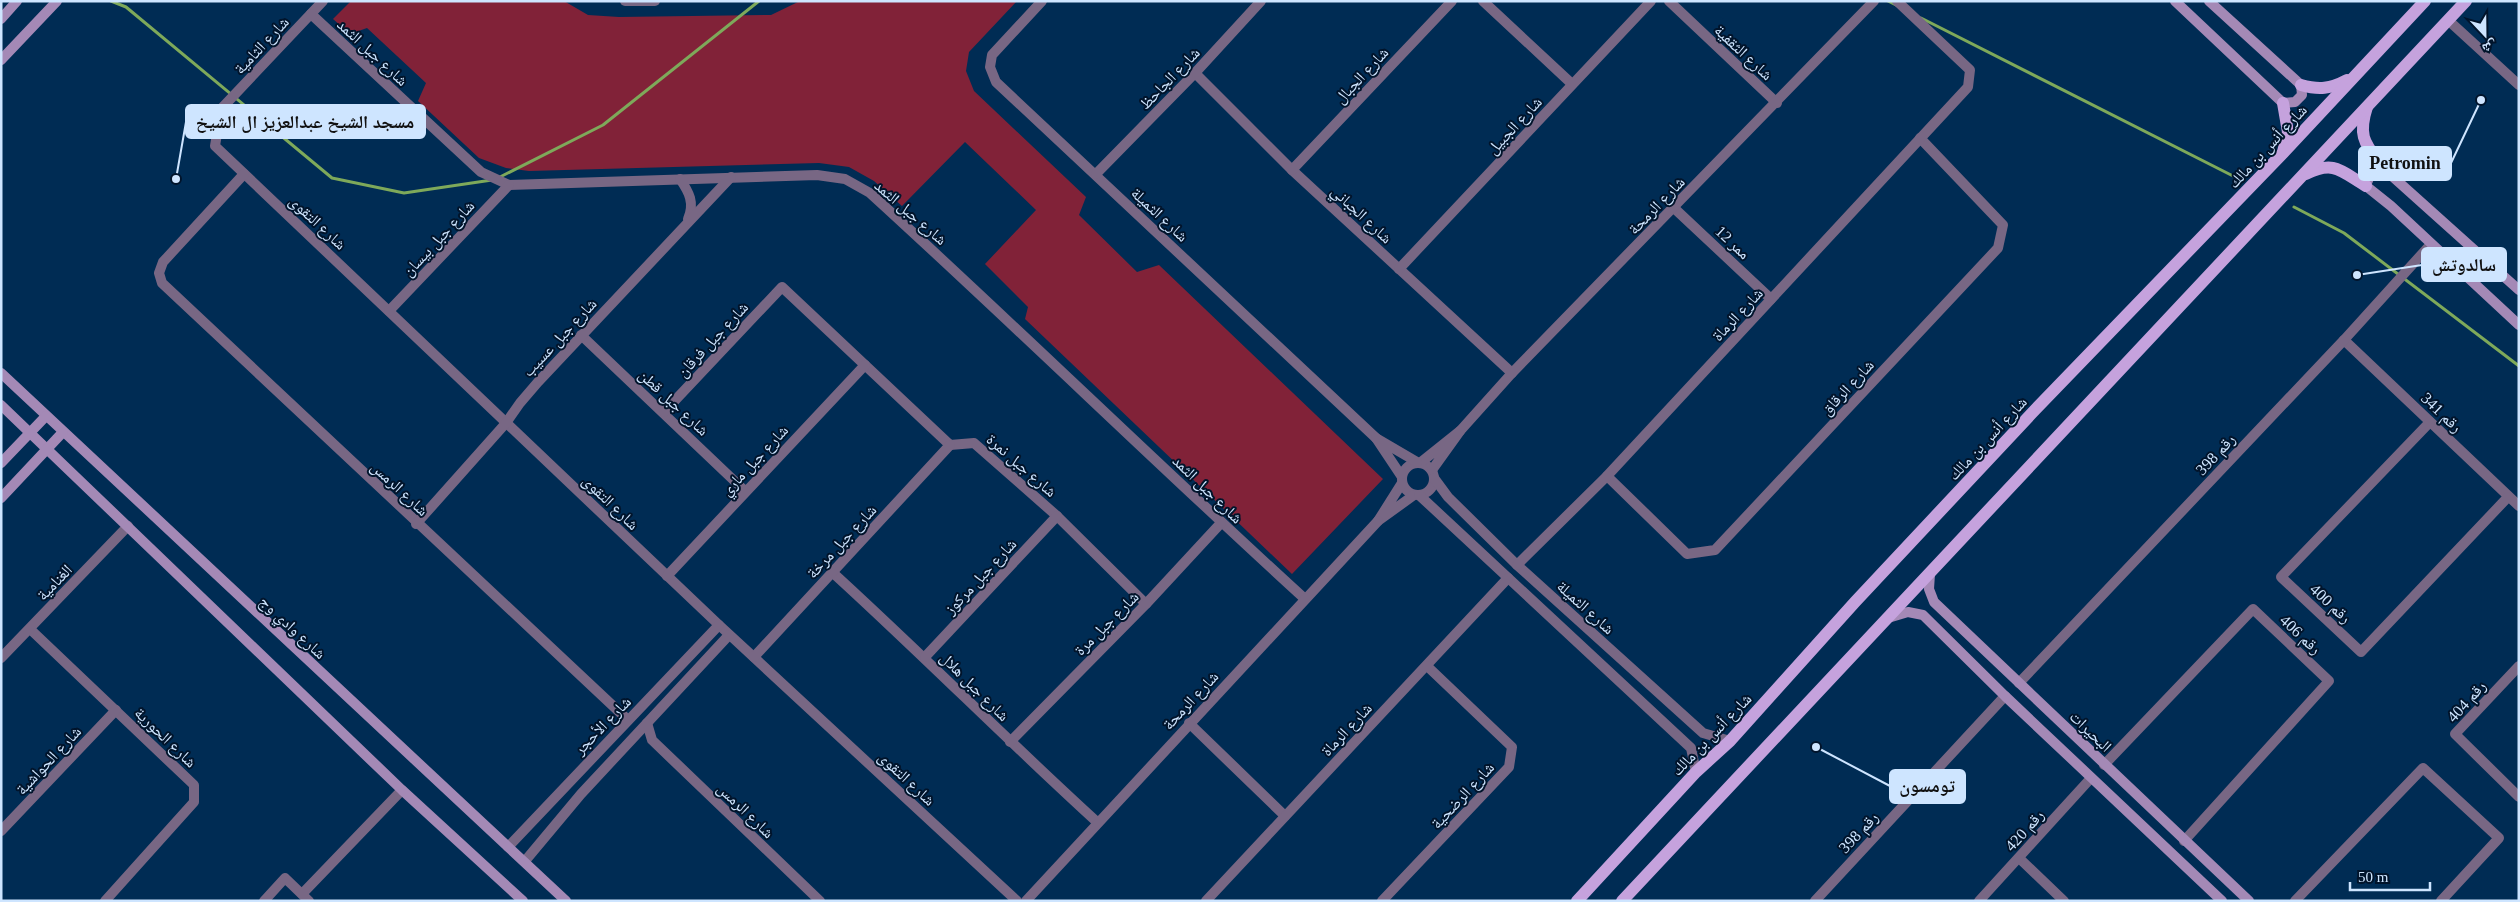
<svg xmlns="http://www.w3.org/2000/svg" width="2520" height="902" font-family="'Times New Roman','Noto Naskh Arabic',serif">
<rect width="100%" height="100%" fill="#002c54"/>
<polygon fill="#812238" points="351,1 564,1 588,15 619,17 771,15 800,1 1017,1 969,52 966,71 974,91 1086,197 1079,215 1137,272 1159,265 1383,479 1292,574 1025,319 1028,307 985,264 1036,210 965,142 902,206 874,181 849,167 819,163 529,171 506,168 479,158 418,101 426,83 367,28 350,34 333,19"/>
<g fill="none" stroke-linecap="round" stroke-linejoin="round">
<g stroke="#7ea95a" stroke-width="3">
<polyline points="111,1 126,7 332,178 404,193 492,180"/>
<polyline points="1888,1 1896,5"/>
<polyline points="1921,18 2237,178"/>
<polyline points="498,178 603,125 759,1"/>
<polyline points="2294,207 2344,233 2519,366"/>
</g>
<g stroke="#786784" stroke-width="10">
<polyline points="323,1 221,109 215,146 719,625 1017,901"/>
<polyline points="625,1 655,1"/>
<polyline points="1042,1 992,55 990,67 996,82 1376,438"/>
<polyline points="1483,1 1572,84"/>
<polyline points="1669,1 1777,103"/>
<path d="M311,14l170,158 28,13 308,-10 28,4 25,14c147,134 288,272 435,406"/>
<polyline points="2448,20 2519,85"/>
<polyline points="1195,73 1292,170 1512,373"/>
<polyline points="1292,170 1452,1"/>
<polyline points="244,174 163,262 159,273 162,283 628,720"/>
<polyline points="1096,174 1195,73 1261,1"/>
<path d="M680,179c9,13 15,24 8,40"/>
<polyline points="1674,208 1771,299"/>
<polyline points="1399,269 1651,1"/>
<polyline points="389,311 509,185"/>
<polyline points="581,335 745,491"/>
<polyline points="2344,340 2519,506"/>
<polyline points="664,412 782,287 950,445 974,443 1057,516 1146,604"/>
<polyline points="2430,422 2281,577 2361,652 2508,497"/>
<polyline points="1460,431 1512,373 1874,1"/>
<circle cx="1418" cy="479" r="16"/>
<polyline points="1420,463 1460,431 1432,470"/>
<polyline points="1607,476 1687,554 1715,550 1998,248 2003,225 1920,138"/>
<polyline points="1402,477 1376,438 1417,462"/>
<polyline points="1434,478 1448,497 1517,565 1703,733 1730,741"/>
<polyline points="1402,483 1378,521 1414,495"/>
<polyline points="1419,495 1691,748 1696,772"/>
<polyline points="416,524 506,423 520,403 538,382 731,177"/>
<polyline points="1517,565 1607,476 1968,87 1970,70 1897,1"/>
<path d="M832,572c90,82 175,168 265,250"/>
<polyline points="667,576 865,365"/>
<polyline points="30,629 194,785 194,802 105,901"/>
<polyline points="754,657 950,445"/>
<polyline points="925,657 1057,516"/>
<polyline points="1,658 128,526"/>
<polyline points="2519,666 2455,734 2519,797"/>
<polyline points="2019,683 2344,340 2431,244"/>
<polyline points="647,723 652,740 820,901"/>
<polyline points="1189,723 1285,816"/>
<polyline points="1010,742 1146,604 1221,523"/>
<polyline points="2104,765 2253,609 2329,681 2184,841"/>
<polyline points="1,831 116,710"/>
<polyline points="508,847 719,625"/>
<polyline points="2019,858 2064,901"/>
<polyline points="525,861 581,794 729,635"/>
<polyline points="302,894 402,790"/>
<polyline points="264,901 285,878 309,901"/>
<polyline points="1026,901 1378,521"/>
<polyline points="1206,901 1508,578"/>
<polyline points="1382,901 1509,767 1512,747 1427,666"/>
<polyline points="1815,901 2005,696"/>
<polyline points="1979,901 2091,778"/>
<polyline points="2295,901 2423,768 2499,838 2441,901"/>
</g>
<g stroke="#a489b6" stroke-width="10">
<polyline points="2175,1 2283,103 2295,102 2302,95 2301,85 2209,1"/>
<polyline points="1,19 17,1"/>
<polyline points="1,60 57,1"/>
<path d="M2519,290l-136,-122c-10,2 -14,8 -17,18l25,20 128,119"/>
<polyline points="1,373 566,901"/>
<polyline points="1,405 402,790 523,901"/>
<polyline points="1,463 46,416"/>
<polyline points="1,498 63,432"/>
<polyline points="1930,574 1929,589 1934,602 2249,901"/>
<polyline points="1888,618 1908,612 1923,615 2005,696 2222,901"/>
</g>
<g stroke="#c5a2dd" stroke-width="12">
<path d="M2301,85c18,5 29,4 46,-5"/>
<path d="M2367,107c-10,31 -1,37 16,61"/>
<polyline points="2283,152 2288,132 2283,103"/>
<path d="M2306,174c28,-14 35,-3 60,12"/>
<polyline points="1577,901 1696,772 1730,741 1855,602 2032,413 2283,153 2425,1"/>
<polyline points="1622,901 2466,1"/>
</g>
</g>
<g text-anchor="middle" stroke-width="4" stroke-linejoin="round" paint-order="stroke">
<g font-size="16" fill="#cee5ff" stroke="#01142b">
<text transform="translate(261 45) rotate(-47)" y="6">شارع الثامية</text>
<text transform="translate(373 52) rotate(43)" y="6">شارع جبل الثمد</text>
<text transform="translate(1744 52) rotate(43)" y="6">شارع الثقفية</text>
<text transform="translate(1361 75) rotate(-47)" y="6">شارع الجبال</text>
<text transform="translate(1169 78) rotate(-46)" y="6">شارع الجاحظ</text>
<text transform="translate(1514 125) rotate(-47)" y="6">شارع الجبيل</text>
<text transform="translate(2267 146) rotate(-47)" y="6">شارع أنس بن مالك</text>
<text transform="translate(1656 205) rotate(-46)" y="6">شارع الرمحة</text>
<text transform="translate(911 212) rotate(41)" y="6">شارع جبل الثمد</text>
<text transform="translate(1160 214) rotate(43)" y="6">شارع الثميلة</text>
<text transform="translate(1362 214) rotate(43)" y="6">شارع الجباني</text>
<text transform="translate(318 222) rotate(43)" y="6">شارع التقوى</text>
<text transform="translate(438 238) rotate(-47)" y="6">شارع جبل بيسان</text>
<text transform="translate(1733 242) rotate(43)" y="6">ممر 12</text>
<text transform="translate(1737 314) rotate(-47)" y="6">شارع الرماة</text>
<text transform="translate(559 337) rotate(-47)" y="6">شارع جبل عسيب</text>
<text transform="translate(712 339) rotate(-47)" y="6">شارع جبل فرقان</text>
<text transform="translate(1847 387) rotate(-47)" y="6">شارع الرقاق</text>
<text transform="translate(674 402) rotate(43)" y="6">شارع جبل قطن</text>
<text transform="translate(2442 412) rotate(44)" y="6">رقم 341</text>
<text transform="translate(1987 438) rotate(-47)" y="6">شارع أنس بن مالك</text>
<text transform="translate(2215 454) rotate(-47)" y="6">رقم 398</text>
<text transform="translate(754 460) rotate(-47)" y="6">شارع جبل ماري</text>
<text transform="translate(1022 465) rotate(41)" y="6">شارع جبل نمرة</text>
<text transform="translate(400 488) rotate(43)" y="6">شارع الرمس</text>
<text transform="translate(1208 489) rotate(44)" y="6">شارع جبل الثمد</text>
<text transform="translate(611 502) rotate(44)" y="6">شارع التقوى</text>
<text transform="translate(841 541) rotate(-47)" y="6">شارع جبل مرخة</text>
<text transform="translate(980 576) rotate(-47)" y="6">شارع جبل مركوز</text>
<text transform="translate(54 582) rotate(-46)" y="6">الغنامية</text>
<text transform="translate(2331 603) rotate(43)" y="6">رقم 400</text>
<text transform="translate(1586 607) rotate(42)" y="6">شارع الثميلة</text>
<text transform="translate(1106 623) rotate(-45)" y="6">شارع جبل مرة</text>
<text transform="translate(293 627) rotate(43)" y="6">شارع وادي وج</text>
<text transform="translate(2301 634) rotate(43)" y="6">رقم 406</text>
<text transform="translate(975 686) rotate(45)" y="6">شارع جبل هلال</text>
<text transform="translate(1190 700) rotate(-47)" y="6">شارع الرمحة</text>
<text transform="translate(2466 701) rotate(-48)" y="6">رقم 404</text>
<text transform="translate(602 725) rotate(-46)" y="6">شارع الأحجر</text>
<text transform="translate(1346 729) rotate(-47)" y="6">شارع الرماة</text>
<text transform="translate(2091 731) rotate(44)" y="6">البحيرات</text>
<text transform="translate(1711 734) rotate(-46)" y="6">شارع أنس بن مالك</text>
<text transform="translate(166 737) rotate(44)" y="6">شارع الحورية</text>
<text transform="translate(48 760) rotate(-47)" y="6">شارع الحواشية</text>
<text transform="translate(907 778) rotate(43)" y="6">شارع التقوى</text>
<text transform="translate(1462 795) rotate(-47)" y="6">شارع الرضحية</text>
<text transform="translate(746 810) rotate(44)" y="6">شارع الرمس</text>
<text transform="translate(2024 830) rotate(-48)" y="6">رقم 420</text>
<text transform="translate(1858 832) rotate(-47)" y="6">رقم 398</text>
</g>
</g>
<path fill="none" stroke="#cee5ff" stroke-width="2" d="M176 179L186 122M2481 100L2451 163M2357 275L2422 265M1816 747L1890 786"/>
<g fill="#cee5ff" stroke="#01142b" stroke-width="2">
<circle cx="176" cy="179" r="5"/>
<circle cx="2481" cy="100" r="5"/>
<circle cx="2357" cy="275" r="5"/>
<circle cx="1816" cy="747" r="5"/>
</g>
<g fill="#cee5ff" stroke="#cee5ff" stroke-width="2">
<rect x="186" y="105" width="239" height="33" rx="5"/>
<rect x="2359" y="147" width="92" height="33" rx="5"/>
<rect x="2422" y="248" width="84" height="33" rx="5"/>
<rect x="1890" y="770" width="75" height="33" rx="5"/>
</g>
<g font-size="18" text-anchor="middle" font-weight="bold" fill="#111">
<text x="305" y="128">مسجد الشيخ عبدالعزيز ال الشيخ</text>
<text x="2405" y="169">Petromin</text>
<text x="2464" y="271">سالدوتش</text>
<text x="1927" y="792">تومسون</text>
</g>
<rect width="2520" height="902" fill="none" stroke="#cee5ff" stroke-width="5"/>
<g transform="translate(2485 35) rotate(158)" stroke="#01142b" stroke-width="4" paint-order="stroke">
<path d="M0-4L9 19L0 12L-9 19Z" fill="#cee5ff"/>
<text y="-8" font-size="14" font-weight="bold" text-anchor="middle" fill="#cee5ff">ش</text>
</g>
<path d="M2350 882v8h80v-8" fill="none" stroke="#cee5ff" stroke-width="2.5"/>
<text x="2358" y="882" font-size="15" fill="#cee5ff" stroke="#01142b" stroke-width="4" paint-order="stroke">50 m</text>
</svg>
